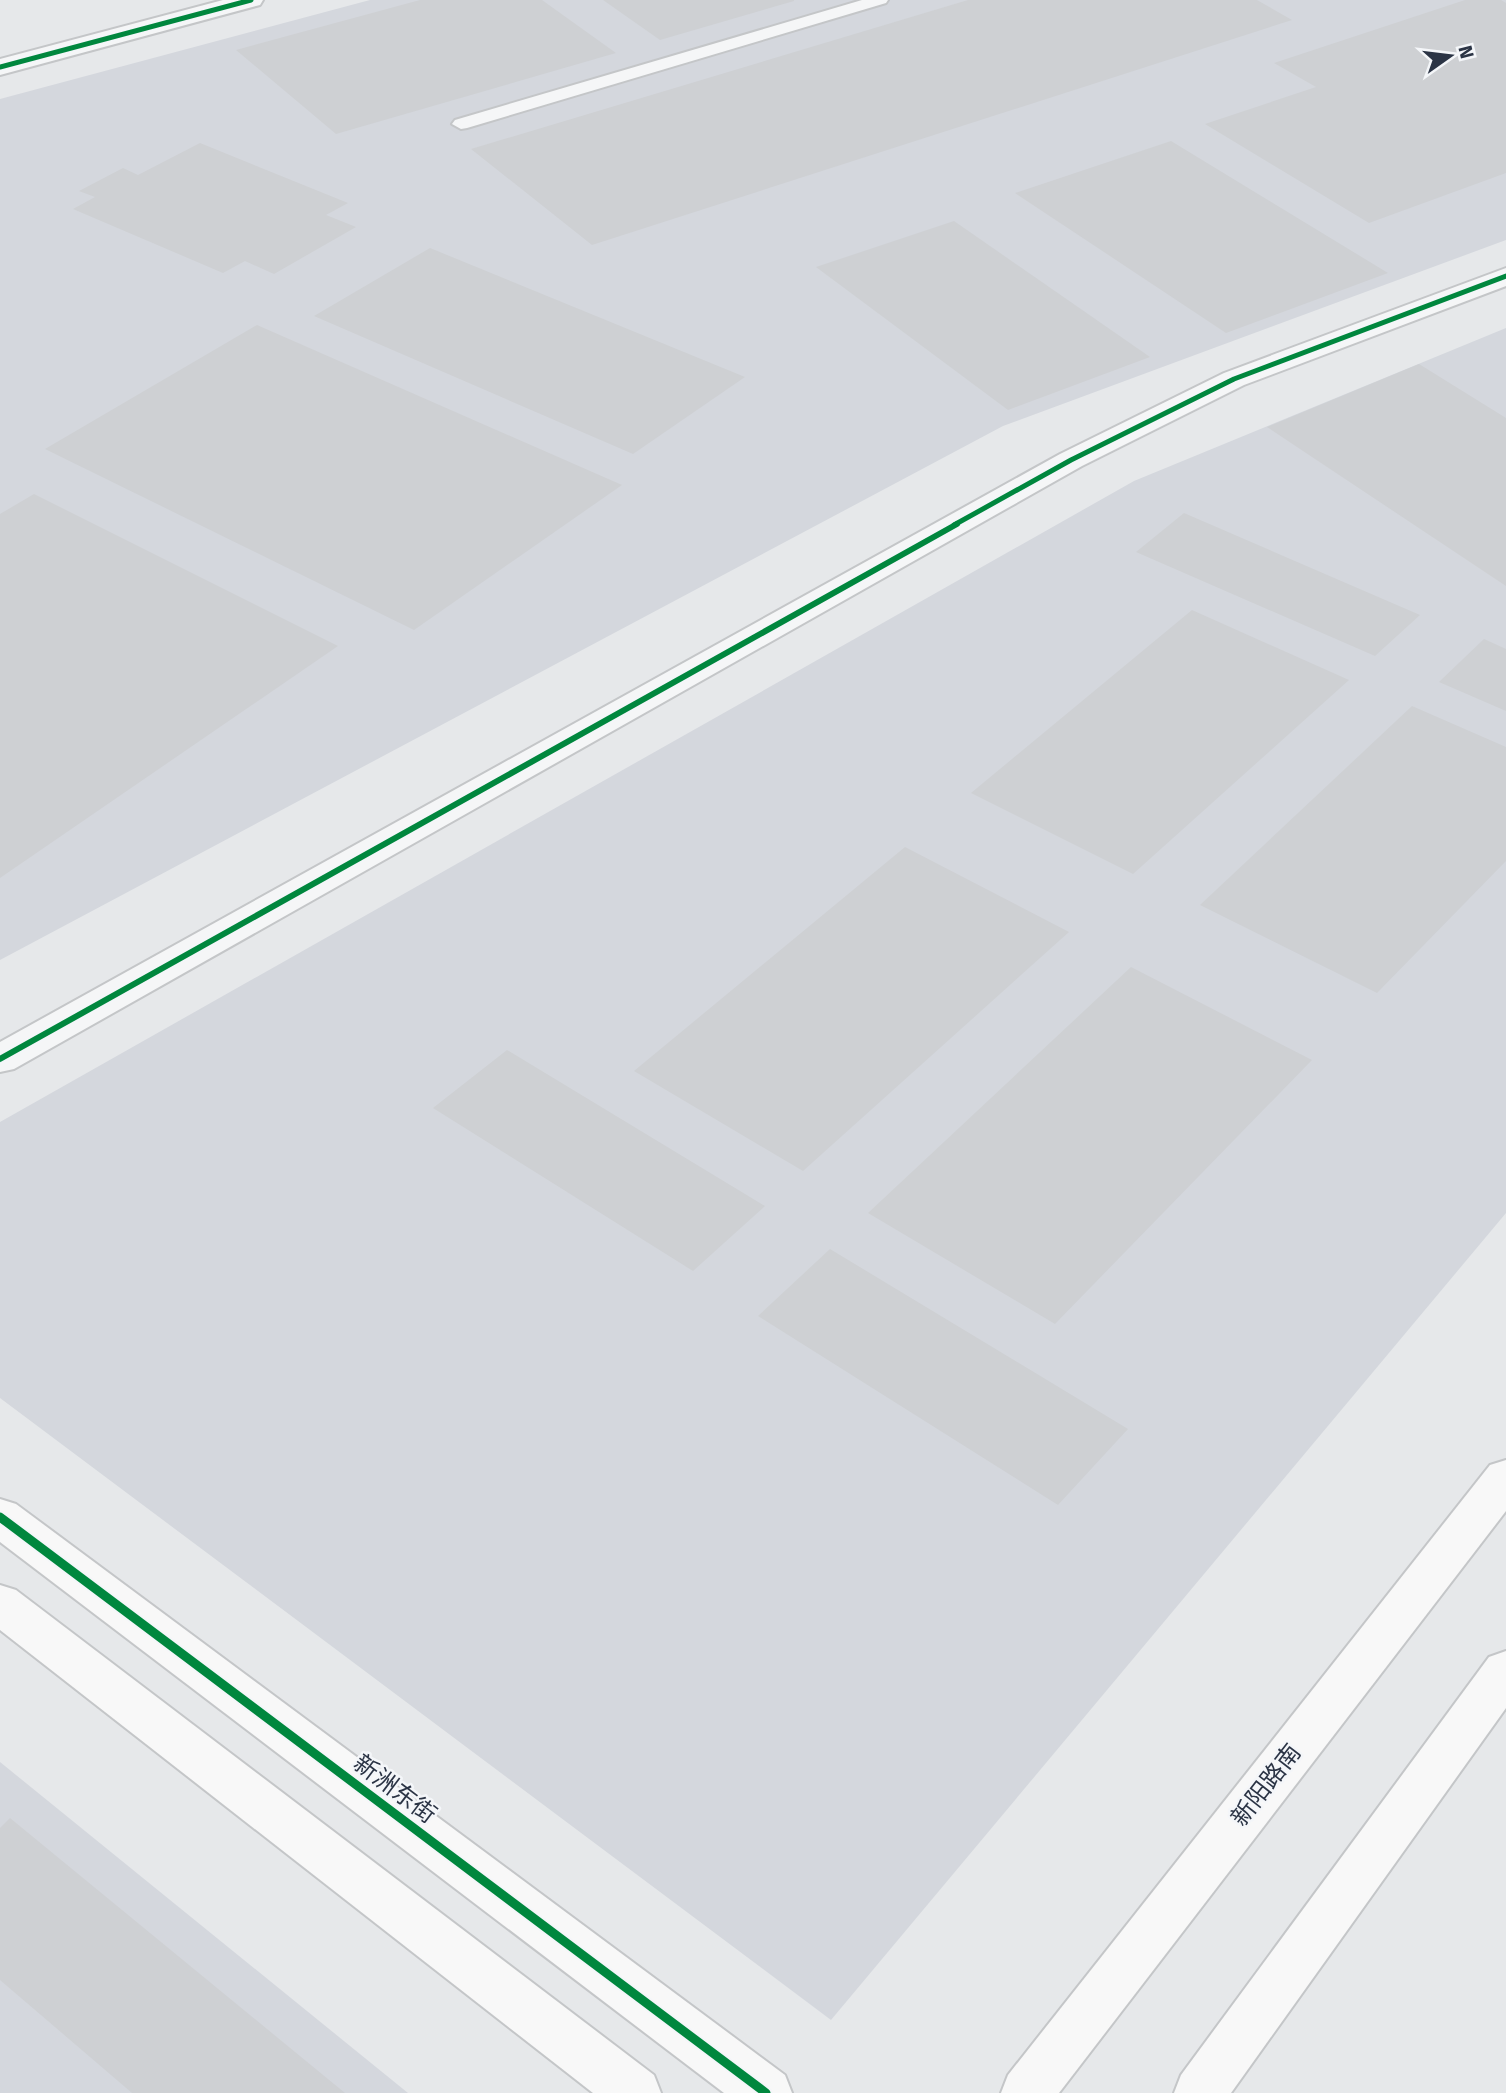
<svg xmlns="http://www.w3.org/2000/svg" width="1506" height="2093" font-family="'Fira Sans','Noto Sans SC',sans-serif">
<rect width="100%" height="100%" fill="#e6e8ea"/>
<g fill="#d4d7dd">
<polygon points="370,0 1506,0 1506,240 1003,426 0,960 0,99"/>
<polygon points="1506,328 1506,1213 831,2020 0,1398 0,1122 1134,481"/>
<polygon points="0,1762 408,2093 0,2093"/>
</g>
<g fill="#ced0d3">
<polygon points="420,0 542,0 616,53 336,134 236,50"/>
<polygon points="603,0 794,0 794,1 660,40"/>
<polygon points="968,0 1257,0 1292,20 592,245 471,149"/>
<polygon points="1465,0 1501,0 1506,3 1506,173 1369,223 1205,124 1316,87 1274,63"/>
<polygon points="1171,141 1388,273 1226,333 1015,193"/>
<polygon points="200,143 348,203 326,215 356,227 274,274 245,261 223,273 73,209 95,197 79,191 123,168 138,175"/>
<polygon points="954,221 1150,357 1008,410 816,267"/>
<polygon points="430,248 745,377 633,454 314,316"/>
<polygon points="257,325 622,485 414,630 45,449"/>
<polygon points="1419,364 1506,418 1506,586 1267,427"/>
<polygon points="34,494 338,646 0,878 0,514"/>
<polygon points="1184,513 1420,615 1375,656 1136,552"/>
<polygon points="1192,610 1349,680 1133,874 971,793"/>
<polygon points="1484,639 1506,649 1506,711 1439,682"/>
<polygon points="1412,706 1506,747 1506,861 1377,993 1200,905"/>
<polygon points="905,847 1069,932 803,1171 634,1071"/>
<polygon points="1131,967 1312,1060 1055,1324 868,1213"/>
<polygon points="507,1050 765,1206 693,1271 433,1108"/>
<polygon points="830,1249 1128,1429 1058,1505 758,1316"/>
<polygon points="10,1818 345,2093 132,2093 0,1980 0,1828"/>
</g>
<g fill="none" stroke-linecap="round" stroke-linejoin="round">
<defs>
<polygon id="lane" points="862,0 888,0 886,3 467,128 461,129 452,124 455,120"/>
<g id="street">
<polygon points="223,0 263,0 260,5 0,75 0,59"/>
<polygon points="1506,268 1506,286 1244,385 1082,466 14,1069 0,1072 0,1042 1060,454 1224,373"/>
</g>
<g id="secondary">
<polygon points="1506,1460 1506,1511 1059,2093 1001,2093 1008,2075 1490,1465"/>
<polygon points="0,1499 16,1504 785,2075 792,2093 724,2093 0,1542"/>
<polygon points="0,1585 16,1590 654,2075 661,2093 593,2093 0,1630"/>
<polygon points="1506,1651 1506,1708 1231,2093 1174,2093 1181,2075 1489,1657"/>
</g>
</defs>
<use href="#lane" stroke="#c4c6c8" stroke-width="4"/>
<use href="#street" stroke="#c4c6c8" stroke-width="4"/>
<use href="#secondary" stroke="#c4c6c8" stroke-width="4"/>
<use href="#lane" fill="#f5f6f7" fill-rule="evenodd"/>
<use href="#street" fill="#f5f6f7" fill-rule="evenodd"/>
<use href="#secondary" fill="#f8f8f8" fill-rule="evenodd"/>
<defs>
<g id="cycleway-far2">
<polyline points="0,67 251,0"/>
<polyline points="954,525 1071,460 1234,379 1506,276"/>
</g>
<polyline id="cycleway-far1" points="0,1059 957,524"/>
<polyline id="cycleway" points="0,1517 766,2093"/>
</defs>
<use href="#cycleway-far2" stroke="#f4f6f9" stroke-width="9"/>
<use href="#cycleway-far1" stroke="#f4f6f9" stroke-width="10"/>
<use href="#cycleway" stroke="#f4f6f9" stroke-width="13"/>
<use href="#cycleway-far2" stroke="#00873e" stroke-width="5"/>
<use href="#cycleway-far1" stroke="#00873e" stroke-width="6"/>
<use href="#cycleway" stroke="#00873e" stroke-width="9"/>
</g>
<g text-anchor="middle" stroke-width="5" stroke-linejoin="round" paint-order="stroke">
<g font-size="24" fill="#2b3445" stroke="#f4f6f9">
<text transform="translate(1266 1785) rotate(-52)" y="8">新阳路南</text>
<text transform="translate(395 1789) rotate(37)" y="8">新洲东街</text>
</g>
</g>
<g transform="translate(1450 56) rotate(76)" stroke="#f4f6f9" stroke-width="5" paint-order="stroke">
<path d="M0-5L12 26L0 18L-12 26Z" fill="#2b3445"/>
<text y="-10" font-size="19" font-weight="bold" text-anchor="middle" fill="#2b3445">N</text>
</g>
</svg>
